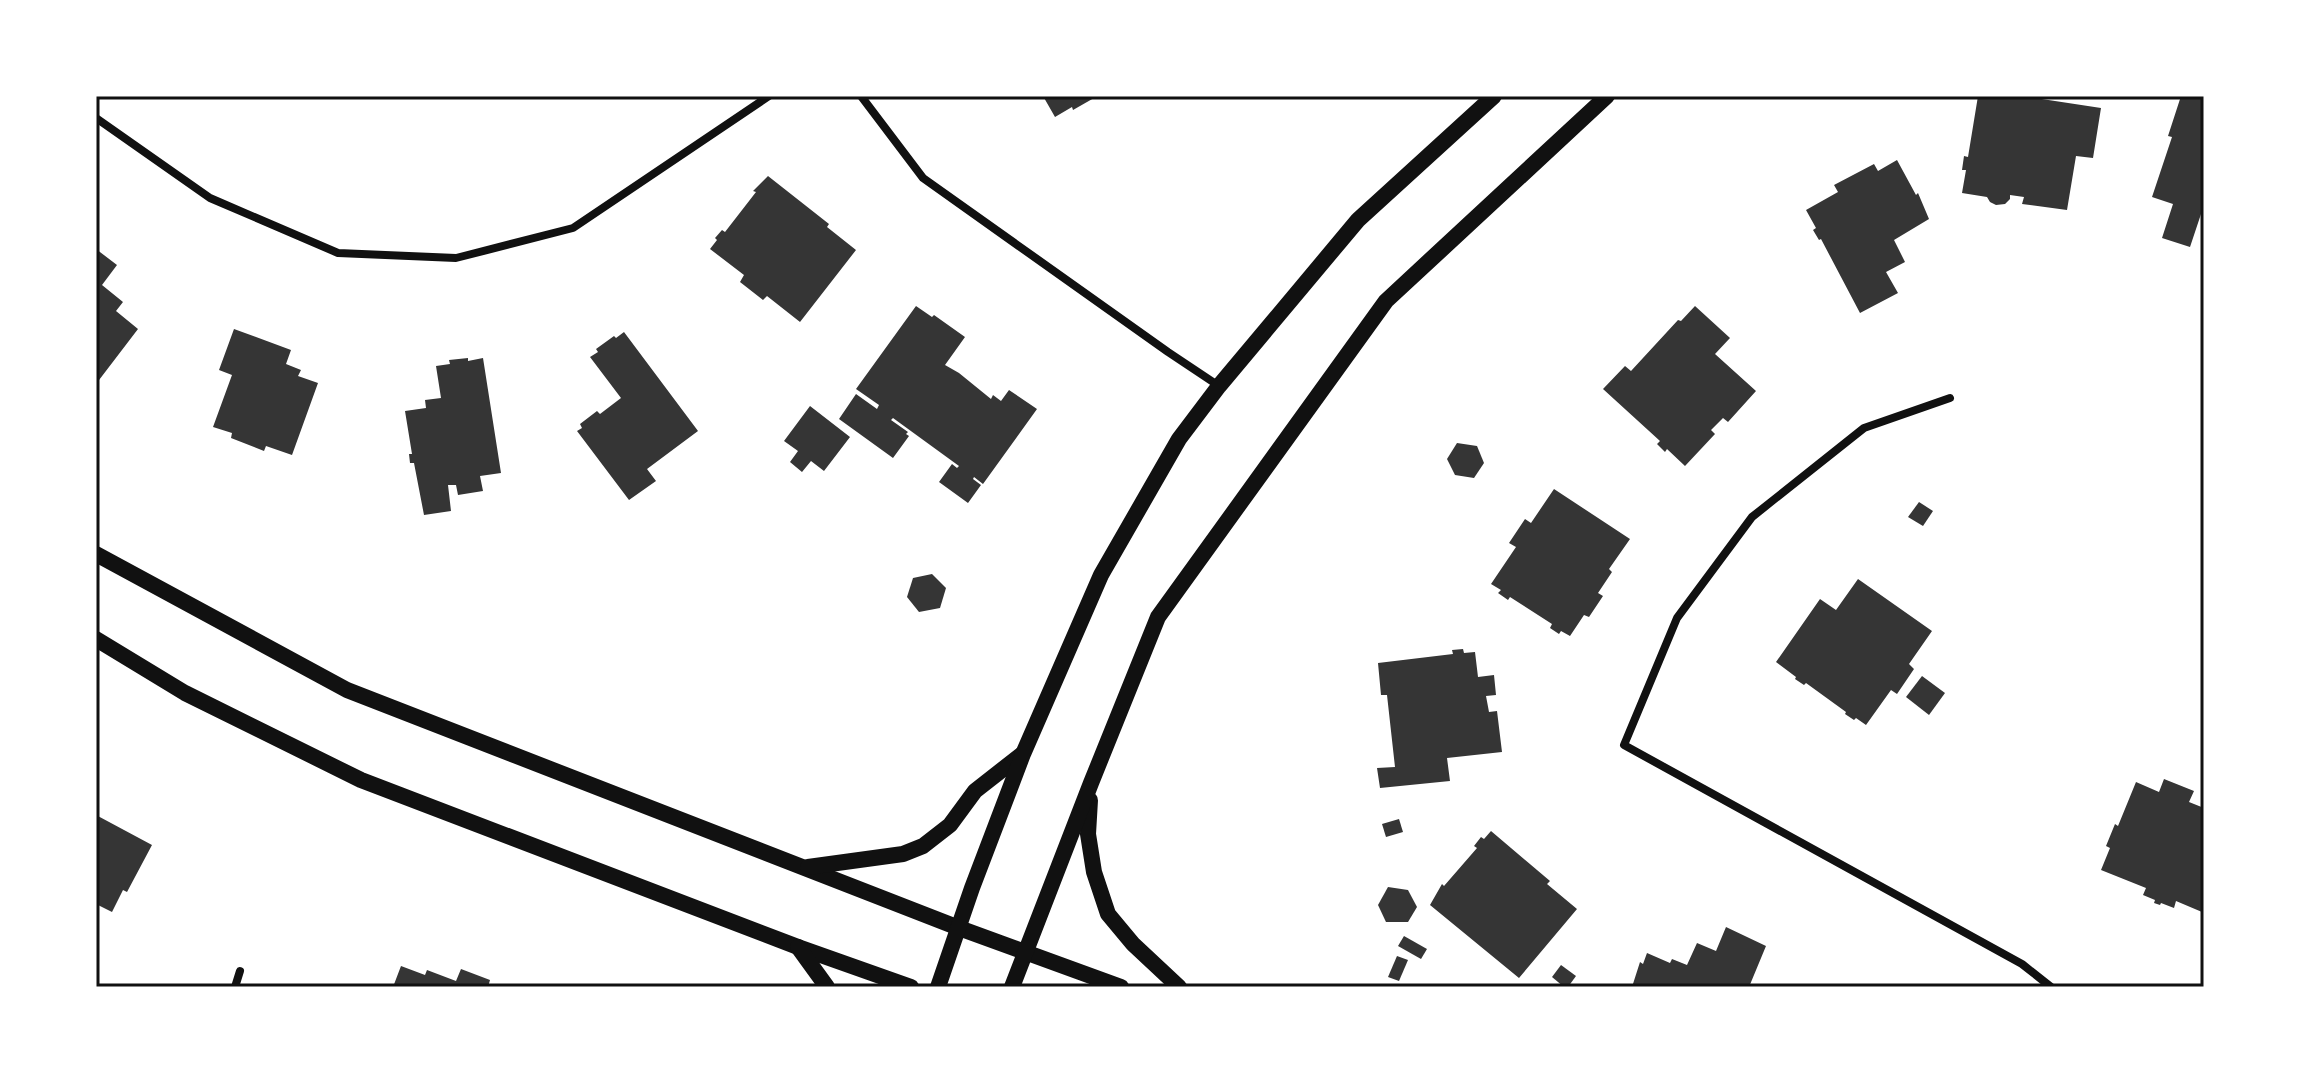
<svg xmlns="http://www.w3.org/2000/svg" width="2300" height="1083" font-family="Figtree,sans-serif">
<rect width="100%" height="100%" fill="#fff"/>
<g fill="#353535">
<polygon points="1043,96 1093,96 1094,98 1073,110 1072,107 1055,117"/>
<polygon points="1978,96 2023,96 2101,108 2093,158 2076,156 2067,210 2022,204 2024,197 2010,195 2010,199 2005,204 1996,205 1990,202 1987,197 1962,193 1966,170 1962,170 1964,156 1968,157"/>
<polygon points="2181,96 2191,96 2204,100 2204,215 2201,214 2190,247 2162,238 2173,204 2152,197 2172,137 2168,136"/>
<polygon points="1897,160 1916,195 1918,193 1929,219 1894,240 1905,262 1886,272 1898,293 1860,313 1821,239 1819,240 1813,230 1816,228 1806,210 1838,192 1834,185 1874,164 1878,171"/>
<polygon points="768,176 829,224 827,227 856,250 800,322 767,296 763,300 740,282 744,275 710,249 717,240 715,238 722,230 725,232 756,192 753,191"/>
<polygon points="96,249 117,265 102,285 123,302 116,311 138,329 96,384"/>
<polygon points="916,306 932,317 934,315 965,337 945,365 959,373 991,399 993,395 1001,401 1009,390 1037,409 983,484 974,477 973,479 981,485 968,503 939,482 952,464 957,468 959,466 893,418 891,420 908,432 906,434 909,436 893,458 839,419 856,394 877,409 879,405 856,389"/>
<polygon points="1695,306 1730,338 1715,354 1756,391 1728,422 1723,418 1711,430 1715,434 1685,466 1667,449 1665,452 1657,444 1660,441 1603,389 1625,366 1631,371 1678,320 1681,321"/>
<polygon points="234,329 291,350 286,364 301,370 298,376 318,383 292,455 266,446 264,451 231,438 232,433 213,427 232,375 219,370"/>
<polygon points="624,332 698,431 647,469 656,481 629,500 577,431 582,428 580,424 597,411 600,414 621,398 590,357 598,352 596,349 614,336 616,338"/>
<polygon points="468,358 468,361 483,358 501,473 480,476 483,491 458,495 456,485 448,485 451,511 424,515 414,463 410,463 409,454 412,454 405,411 426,408 425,400 441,398 436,366 450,364 449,360"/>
<polygon points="810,406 850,437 824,471 811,461 802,472 790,462 798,451 784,441"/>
<polygon points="1457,443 1477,446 1484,463 1474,478 1455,475 1447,459"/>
<polygon points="1554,489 1630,539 1609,569 1612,572 1598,593 1603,596 1589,617 1584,615 1570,636 1561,631 1559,634 1550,628 1552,624 1510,597 1508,600 1498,593 1501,590 1491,584 1516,547 1509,543 1525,519 1531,523"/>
<polygon points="1919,502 1933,511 1923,526 1908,517"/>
<polygon points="932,574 946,588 940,608 919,612 907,597 913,578"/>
<polygon points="1858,579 1932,631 1909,664 1914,669 1897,694 1891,690 1866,725 1856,718 1854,720 1845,714 1846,712 1806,683 1804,685 1795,679 1796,677 1776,662 1820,599 1836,610"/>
<polygon points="1463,649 1464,653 1475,652 1478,677 1494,675 1496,695 1486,696 1489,712 1497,711 1502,752 1447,758 1450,781 1380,788 1377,768 1395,767 1387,695 1381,695 1378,663 1453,654 1452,650"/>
<polygon points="1922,676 1945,693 1929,715 1906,697"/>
<polygon points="2164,779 2194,791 2189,802 2204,808 2204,906 2202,912 2176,901 2174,908 2161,903 2160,905 2154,903 2155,900 2143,895 2146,888 2101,870 2110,848 2106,846 2115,824 2118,826 2136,782 2159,792"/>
<polygon points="96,815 152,845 127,892 123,890 112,912 96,904"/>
<polygon points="1399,819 1403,832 1386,837 1382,824"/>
<polygon points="1491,831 1550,881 1547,884 1577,909 1519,978 1430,905 1442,884 1444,886 1477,848 1474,846 1481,837 1484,839"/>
<polygon points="1388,887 1408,890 1417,907 1408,922 1386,922 1378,905"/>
<polygon points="1726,927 1766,946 1749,987 1632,987 1640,962 1643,964 1647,953 1670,963 1672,959 1687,965 1697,943 1716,951"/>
<polygon points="1404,936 1427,949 1421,959 1398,946"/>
<polygon points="1397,956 1408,960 1399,981 1388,977"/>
<polygon points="1561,965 1576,976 1568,987 1564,987 1552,977"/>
<polygon points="401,966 425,975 427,970 456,981 461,969 490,980 488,987 393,987"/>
</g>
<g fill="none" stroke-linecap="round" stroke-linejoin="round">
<g stroke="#111" stroke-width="8">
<polyline points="861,96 923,178 1168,352 1219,386"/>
<polyline points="96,118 210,198 338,253 456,258 573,228 769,96"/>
<polyline points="1950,398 1864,428 1752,517 1677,618 1624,745 2022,964 2051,987"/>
<polyline points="235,987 240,971"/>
</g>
<g stroke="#111" stroke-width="16">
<polyline points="96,554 347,690 959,928 1121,987"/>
<polyline points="96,639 185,693 361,780 798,947 911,987"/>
<polyline points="1090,800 1088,834 1094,872 1108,914 1133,944 1179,987"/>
<polyline points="808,867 903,854 923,846 950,825 975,791 1021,755"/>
<polyline points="798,947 827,987"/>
<polyline points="938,987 972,888 1023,754 1101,575 1179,439 1219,386 1358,220 1494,96"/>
<polyline points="1012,987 1091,783 1158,617 1386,301 1607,96"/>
</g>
</g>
<rect width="2300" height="1083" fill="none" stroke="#ffffff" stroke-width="196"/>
<rect x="98" y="98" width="2104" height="887" fill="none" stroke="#111" stroke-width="3"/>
</svg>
